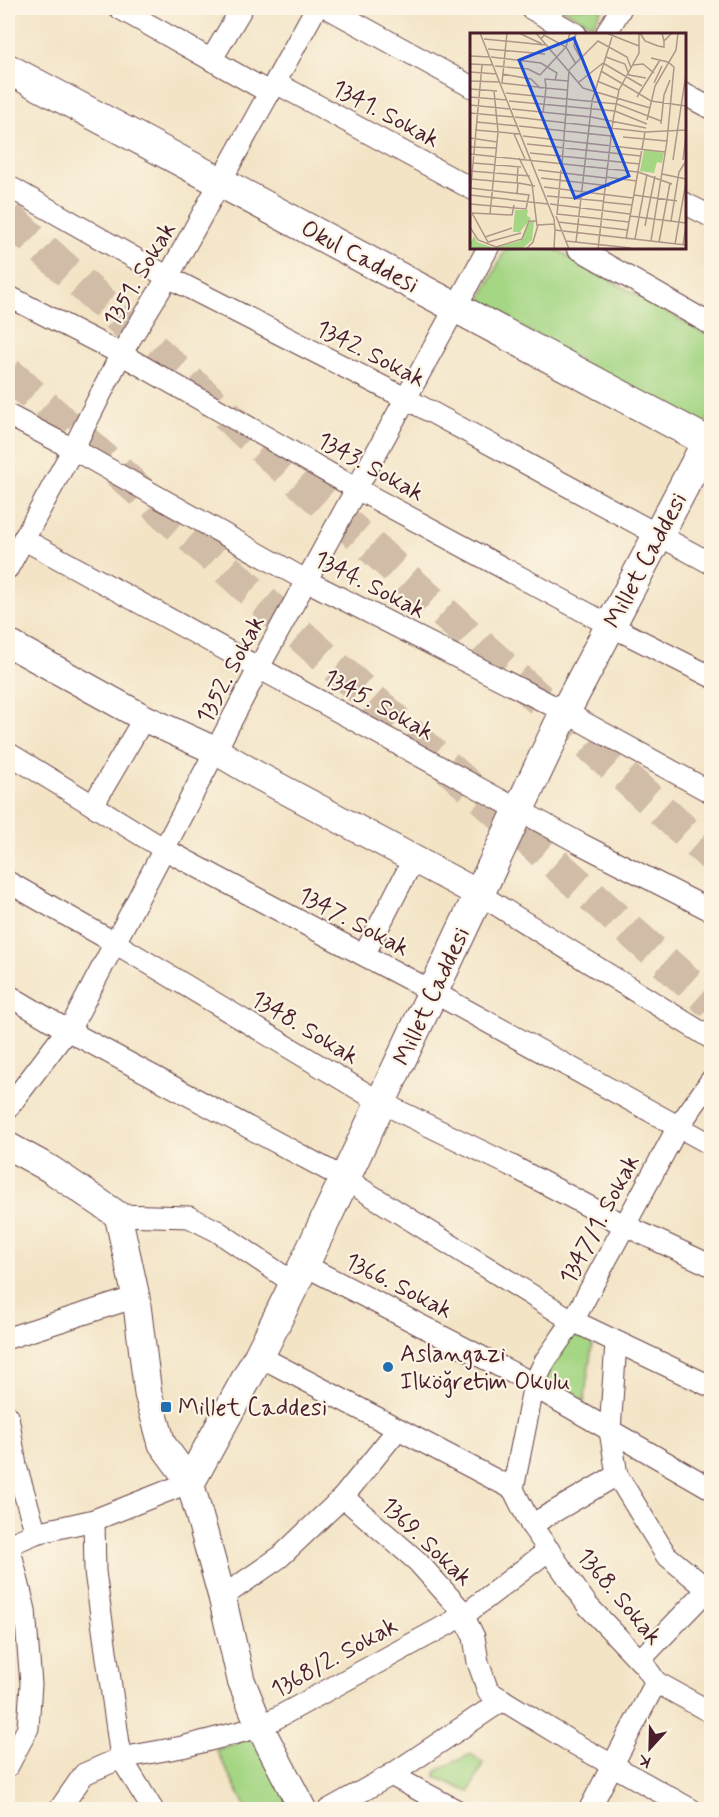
<svg xmlns="http://www.w3.org/2000/svg" width="719" height="1817" font-family="Mynerve,sans-serif">
<rect width="100%" height="100%" fill="#fcf5e5"/>
<filter id="ink" filterUnits="userSpaceOnUse"><feTurbulence type="fractalNoise" baseFrequency=".0167" numOctaves="2"/><feDisplacementMap in="SourceGraphic" scale="12" xChannelSelector="R" yChannelSelector="G"/><feConvolveMatrix kernelMatrix="1 2 1 2 8 2 1 2 1" color-interpolation-filters="sRGB"/></filter>
<filter id="wash" filterUnits="userSpaceOnUse"><feTurbulence type="fractalNoise" baseFrequency=".008" numOctaves="4" result="noise"/><feDisplacementMap in="SourceGraphic" scale="24" xChannelSelector="R" yChannelSelector="G"/><feGaussianBlur stdDeviation="1.35" result="paint"/><feColorMatrix in="noise" values="0 0 0 0 0 0 0 0 0 0 0 0 0 0 0 0 0 1.4 0 .05"/><feComposite in="paint" operator="in"/></filter>
<g filter="url(#wash)">
<rect width="100%" height="100%" fill="#f3e4c6"/>
<g fill="#a5d684" stroke="#787a58" stroke-width="1.5">
<polygon points="560,8 603,8 593,25"/>
<polygon points="506,248 554,248 711,337 711,412 702,431 479,303"/>
<polygon points="557,1324 593,1339 583,1409 528,1377"/>
<polygon points="255,1737 290,1800 274,1809 247,1809 216,1750"/>
<polygon points="471,1754 483,1763 469,1792 436,1777 436,1771"/>
</g>
</g>
<g filter="url(#ink)">
<g fill="none" stroke-linecap="round" stroke-linejoin="round">
<g stroke="#d1bda7" stroke-width="33" stroke-dasharray="33 16" stroke-linecap="butt">
<polyline points="8,217 712,856"/>
<polyline points="8,373 712,1004"/>
</g>
<defs>
<g id="minor">
<polyline points="119,8 270,93"/>
<polyline points="328,8 472,87"/>
<polyline points="530,8 576,34"/>
<polyline points="606,34 621,8"/>
<polyline points="211,60 242,8"/>
<polyline points="276,83 472,189"/>
<polyline points="684,94 712,109"/>
<polyline points="8,186 168,277 405,398 712,564"/>
<polyline points="684,203 712,217"/>
<polyline points="577,248 712,325"/>
<polyline points="8,296 121,354 355,488 611,626 712,677"/>
<polyline points="8,415 73,449 307,581 565,712 712,793"/>
<polyline points="23,539 581,844 712,911"/>
<polyline points="8,568 73,449 121,354 168,277 316,8"/>
<polyline points="8,753 164,849 433,992 712,1145"/>
<polyline points="93,805 144,718"/>
<polyline points="8,882 115,943 380,1102 512,1166 624,1225 712,1266"/>
<polyline points="479,894 712,1039"/>
<polyline points="364,955 413,860"/>
<polyline points="8,995 67,1030 345,1179 573,1321 712,1387"/>
<polyline points="8,1108 74,1021 264,658 488,248"/>
<polyline points="118,1215 189,1217 217,1231 295,1284"/>
<polyline points="304,1265 534,1384 545,1361 573,1321 678,1127 712,1079"/>
<polyline points="8,1338 136,1297"/>
<polyline points="616,1343 610,1431 617,1475 666,1555 712,1593"/>
<polyline points="259,1356 513,1489 534,1384 547,1394 712,1489"/>
<polyline points="8,1416 16,1466 36,1533"/>
<polyline points="398,1429 343,1497 417,1561 460,1609 474,1637 478,1662 488,1691 573,1743 692,1810"/>
<polyline points="513,1489 531,1525 588,1606 645,1666 656,1682 712,1713"/>
<polyline points="531,1525 617,1475"/>
<polyline points="8,1545 36,1533 94,1520 190,1482"/>
<polyline points="222,1597 280,1557 343,1497"/>
<polyline points="640,1660 707,1590"/>
<polyline points="8,1766 28,1728 31,1684 25,1610 9,1545"/>
<polyline points="391,1775 456,1810"/>
<polyline points="59,1810 84,1774 121,1758 95,1572 94,1520"/>
<polyline points="153,1810 121,1758 182,1747 260,1727 463,1616 549,1550"/>
<polyline points="328,1810 391,1775 503,1700"/>
<polyline points="589,1810 656,1682"/>
</g>
<g id="tertiary">
<polyline points="8,643 144,718 216,751 255,774 479,894"/>
<polyline points="8,1146 50,1169 118,1215 136,1297 148,1394 162,1444 190,1482 222,1597 241,1680 260,1727 303,1810"/>
</g>
<g id="secondary">
<polyline points="8,69 712,444"/>
<polyline points="190,1482 259,1356 304,1265 565,712 707,442"/>
</g>
</defs>
<use href="#minor" stroke="#633d42" stroke-width="23"/>
<use href="#tertiary" stroke="#633d42" stroke-width="29"/>
<use href="#secondary" stroke="#633d42" stroke-width="32"/>
<use href="#minor" stroke="#fff" stroke-width="21"/>
<use href="#tertiary" stroke="#fff" stroke-width="27"/>
<use href="#secondary" stroke="#fff" stroke-width="30"/>
</g>
</g>
<g fill="#1f6fb2" stroke="#fcf5e5" stroke-width="2">
<circle cx="388" cy="1367" r="6"/>
<rect x="160" y="1401" width="12" height="12" rx="3"/>
</g>
<g text-anchor="middle" stroke-width="4.5" stroke-linejoin="round" paint-order="stroke">
<g font-size="24" fill="#4a1f2b" stroke="#fcf5e5">
<text transform="translate(386 113) rotate(28)" y="8">1341. Sokak</text>
<text transform="translate(360 256) rotate(28)" y="8">Okul Caddesi</text>
<text transform="translate(139 274) rotate(-59)" y="8">1351. Sokak</text>
<text transform="translate(371 353) rotate(27)" y="8">1342. Sokak</text>
<text transform="translate(371 466) rotate(29)" y="8">1343. Sokak</text>
<text transform="translate(645 560) rotate(-62)" y="8">Millet Caddesi</text>
<text transform="translate(370 584) rotate(27)" y="8">1344. Sokak</text>
<text transform="translate(230 669) rotate(-62)" y="8">1352. Sokak</text>
<text transform="translate(379 704) rotate(29)" y="8">1345. Sokak</text>
<text transform="translate(354 921) rotate(28)" y="8">1347. Sokak</text>
<text transform="translate(431 996) rotate(-65)" y="8">Millet Caddesi</text>
<text transform="translate(305 1027) rotate(31)" y="8">1348. Sokak</text>
<text transform="translate(599 1219) rotate(-62)" y="8">1347/1. Sokak</text>
<text transform="translate(399 1285) rotate(27)" y="8">1366. Sokak</text>
<text transform="translate(427 1541) rotate(44)" y="8">1369. Sokak</text>
<text transform="translate(620 1596) rotate(50)" y="8">1368. Sokak</text>
<text transform="translate(334 1657) rotate(-29)" y="8">1368/2. Sokak</text>
</g>
<g font-size="24" fill="#4a1f2b" stroke="#fcf5e5" text-anchor="start">
<text x="400" y="1361">Aslangazi<tspan x="400" dy="28">Ilköğretim Okulu</tspan></text>
<text x="178" y="1415">Millet Caddesi</text>
</g>
</g>
<g transform="translate(470 33)">
<rect width="216" height="216" fill="#f3e4c6"/>
<path d="M174,117l20,3 -2,10 -5,-1 -3,11 -14,-2zM45,177h13l-1,6 4,2 -11,14h-7zM60,188h4l-2,19 -10,9h-49l-3,-5 4,-8 3,6 17,6 26,-7z" fill="#a5d684"/>
<path fill="none" stroke="#af9588" stroke-width="1.5" d="M10,0l74,186 1,11 131,15M37,0l-5,50 44,5 -1,-9 23,2M49,0l23,11M66,0l47,55 67,20M100,0l-4,14 10,17M106,0l-2,13 7,13M136,0l33,13M170,0l5,8 13,5 6,1v-6M192,0l2,8 8,-8M14,6l61,6M18,16l57,5M0,23l20,1M21,24l50,6 16,10 -2,7M136,24l19,7 4,11 17,3M181,25l17,4 6,5 -7,74 -16,100M133,30l39,23M0,31l23,1M163,32l10,-1 11,9M25,33l33,3 12,6M99,37l29,-29 29,16 4,11M131,38l50,30 35,5M0,39l27,2M32,41l29,5 9,9M70,42l26,-28 -22,-12 -3,4M0,48l30,1M127,48l22,9M109,49l24,-19M184,50l8,-17M0,56l27,2M36,60l111,11 44,17M0,64l37,3M167,64l23,-37M39,68l106,10 32,13M0,72l40,4M42,76l79,8 55,11M0,80l43,4M73,80l3,-25 21,2M45,84l130,15 41,-2M177,87l8,-34 21,-36 2,-17M6,89l42,4M191,91l3,-29 6,-15M49,93l92,10M5,97l45,4M44,101l11,25M53,103l142,16M153,104l44,4M0,105l27,4M57,111l114,12M0,114l26,1M60,120l110,11M0,121l168,18M49,125l13,26 5,42M203,127l13,-86M213,127l3,-25M3,130l48,4M92,131l7,-94M68,137l68,8M0,138l60,5M168,139l34,12M192,141l24,5M136,144l31,4M71,145l69,8M1,146l46,4 1,-17M74,154l89,11M0,155l59,7 -3,14 -56,-5M47,161l1,-11 17,3M0,162l78,9M164,162l43,6M0,163l12,-131M77,163l56,5M133,169l29,3M80,171l80,10M2,180l16,29 33,-9M2,180l40,2 2,-10M20,181l8,-82 -4,-41M87,181l72,8M87,182l4,-45M86,183l13,33M160,183l56,7M201,188l8,-49 7,-11M88,189l69,8M175,193l10,-50M0,194l8,13 18,7 26,-8 7,-18h7M15,204l27,-9M156,206l19,-107M165,206l12,-65M96,208l65,7M106,209l16,-141 20,-64M189,209l11,-59M205,211l11,-62M213,212l3,-20M56,216l7,-7 5,-17 16,-1M84,216l1,-19M128,216l15,-129 6,-30 20,-37v-20"/>
<path fill="#1d4ed8" fill-opacity="0.15" stroke="#1d4ed8" stroke-width="3" d="M104,5l55,138 -54,22 -56,-138z"/>
<rect width="216" height="216" fill="none" stroke="#4a1f2b" stroke-width="3"/>
</g>
<rect width="719" height="1817" fill="none" stroke="#fcf5e5" stroke-width="30"/>
<g transform="translate(650 1748) rotate(202)" stroke="#fcf5e5" stroke-width="4.5" paint-order="stroke">
<path d="M0-4.5L10 22L0 15L-10 22Z" fill="#4a1f2b"/>
<text y="-9" font-size="16" font-weight="bold" text-anchor="middle" fill="#4a1f2b">K</text>
</g>
</svg>
